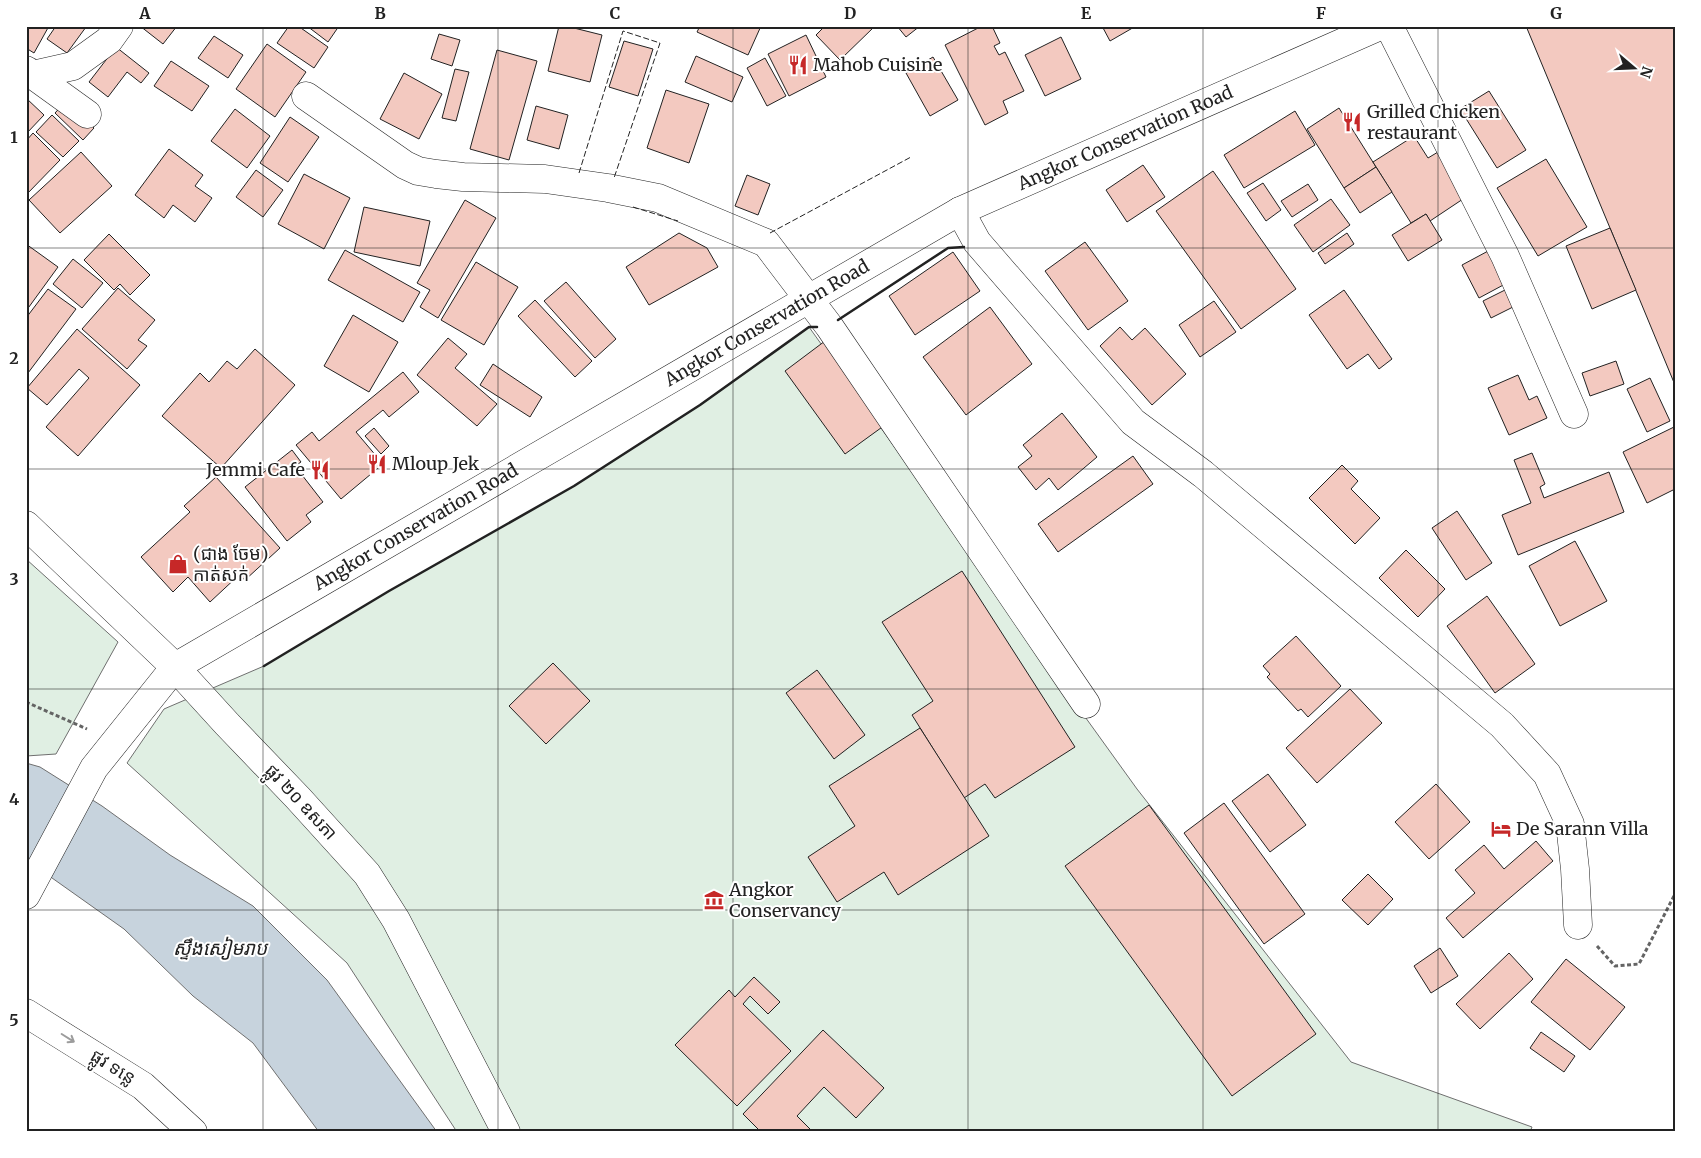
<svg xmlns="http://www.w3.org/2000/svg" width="1701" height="1158" font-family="Merriweather,'Noto Sans Khmer',serif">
<rect width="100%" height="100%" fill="#fff"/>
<g fill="#e0efe3" stroke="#6f6f6f">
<polygon points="809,327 931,498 998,596 1137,789 1351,1062 1532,1127 1530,1132 457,1132 347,963 127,763 164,709 264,666 389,591 574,486 700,405"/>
<polygon points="26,559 118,642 56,754 26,756"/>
</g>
<polygon fill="#c7d3dd" stroke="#6f6f6f" points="26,763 40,767 102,806 170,855 253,906 327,980 437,1132 319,1132 253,1043 193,996 124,929 45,873 26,864"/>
<g fill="#f3c9c0" stroke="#222">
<polygon points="26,26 49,26 34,53 26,48"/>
<polygon points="56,26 84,26 86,27 67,53 47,39"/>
<polygon points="140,26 177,26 163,44"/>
<polygon points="289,26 298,26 328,47 314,68 277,43"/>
<polygon points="307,26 339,26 328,42"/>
<polygon points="559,26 566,26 602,35 590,82 548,71"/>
<polygon points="700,26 761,26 748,55 697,32"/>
<polygon points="825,26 873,26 874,27 840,60 816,35"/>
<polygon points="897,26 920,26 906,37"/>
<polygon points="982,26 992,26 1000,43 994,46 999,55 1005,52 1024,91 1003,101 1008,113 985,125 945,45"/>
<polygon points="1102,26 1136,26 1110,41"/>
<polygon points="1526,26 1675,26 1675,385 1610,228"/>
<polygon points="439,34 460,40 452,66 431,59"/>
<polygon points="806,35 826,77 789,96 768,54"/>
<polygon points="214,36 243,55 228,78 198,58"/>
<polygon points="1061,37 1081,79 1045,96 1025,55"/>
<polygon points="624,41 653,49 638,96 609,87"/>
<polygon points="267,44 306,72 275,117 236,89"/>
<polygon points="116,47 149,73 141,83 127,72 108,97 89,82"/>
<polygon points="497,50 537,61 509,160 470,149"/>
<polygon points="696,56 743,77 732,102 685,82"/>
<polygon points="933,57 958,100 930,116 906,73"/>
<polygon points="765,58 786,96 767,106 747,68"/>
<polygon points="171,61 209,86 192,111 154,86"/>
<polygon points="455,69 469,72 456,121 442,118"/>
<polygon points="404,73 442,94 419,139 380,119"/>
<polygon points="666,90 709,104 689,163 647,148"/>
<polygon points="1489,91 1526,150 1497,168 1460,109"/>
<polygon points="26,98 44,115 26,134"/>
<polygon points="66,101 94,128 83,140 55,113"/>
<polygon points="536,106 568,115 559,149 527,140"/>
<polygon points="1339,108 1376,167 1344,188 1307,129"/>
<polygon points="235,109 270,136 247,168 211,141"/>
<polygon points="1295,111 1315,145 1244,188 1224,155"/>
<polygon points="52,115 79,141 63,157 36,132"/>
<polygon points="290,117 319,137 288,182 260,163"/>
<polygon points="33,133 60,160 26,195 26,141"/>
<polygon points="1414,136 1428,158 1438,152 1466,197 1430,221 1426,214 1411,223 1373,162"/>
<polygon points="169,149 203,175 195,186 212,198 195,222 173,205 164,218 135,195"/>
<polygon points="81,152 112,186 60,233 29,200"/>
<polygon points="1546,159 1587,227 1538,256 1497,188"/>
<polygon points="1143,165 1165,197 1127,222 1106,190"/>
<polygon points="1376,167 1392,192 1360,213 1344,188"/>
<polygon points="256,170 283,190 263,217 236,197"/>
<polygon points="1213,171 1296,289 1241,329 1156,211"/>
<polygon points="304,174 350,198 324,249 278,224"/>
<polygon points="747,175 770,184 758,215 735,206"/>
<polygon points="1263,183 1281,210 1266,221 1247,193"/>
<polygon points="1308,184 1318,200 1292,217 1281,201"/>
<polygon points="1331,199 1350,225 1313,252 1294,225"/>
<polygon points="465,200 496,218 438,318 420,307 430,290 417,283"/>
<polygon points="364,207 430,221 420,266 354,252"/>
<polygon points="1426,214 1442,240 1408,261 1392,235"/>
<polygon points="1610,228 1636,290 1592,309 1566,246"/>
<polygon points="679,233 707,248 718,267 649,305 626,267"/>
<polygon points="1347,233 1354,244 1325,264 1318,253"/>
<polygon points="109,234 150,275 130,295 120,284 114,290 84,260"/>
<polygon points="1085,242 1128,301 1088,330 1045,271"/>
<polygon points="26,244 58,267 26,311"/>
<polygon points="345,250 420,292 403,322 328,280"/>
<polygon points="1490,250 1507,283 1479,298 1462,265"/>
<polygon points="953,252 980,291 915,335 889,296"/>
<polygon points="73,259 103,283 82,308 53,284"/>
<polygon points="476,262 518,287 484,345 441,320"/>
<polygon points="566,282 616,339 595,358 544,301"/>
<polygon points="118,288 155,320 138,340 147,346 127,369 82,329"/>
<polygon points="48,289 76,309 28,373 26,372 26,318"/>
<polygon points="1344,290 1392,359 1379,369 1368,354 1347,369 1309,315"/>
<polygon points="1505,290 1513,307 1491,318 1483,301"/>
<polygon points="535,300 592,361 575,377 518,316"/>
<polygon points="1214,301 1236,332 1200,357 1179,325"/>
<polygon points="990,307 1032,364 966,415 923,357"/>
<polygon points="353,315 398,342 369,392 324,366"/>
<polygon points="1120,327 1132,340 1145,328 1186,374 1152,405 1100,346"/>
<polygon points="77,329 140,385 78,456 46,427 89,378 79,369 47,405 27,388"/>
<polygon points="448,338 467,354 455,368 497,404 477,426 417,375"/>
<polygon points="825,341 885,425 845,454 785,371"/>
<polygon points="255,349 295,385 221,468 162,416 200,373 209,382 227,361 237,369"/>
<polygon points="1616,361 1624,384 1590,396 1582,373"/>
<polygon points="493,364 542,397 530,417 480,385"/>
<polygon points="403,372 419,392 389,417 383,410 356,432 383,464 341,499 296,445 312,432 319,441"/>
<polygon points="1518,375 1529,400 1537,396 1547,418 1509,435 1488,388"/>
<polygon points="1650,378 1670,421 1647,432 1627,389"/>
<polygon points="1062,413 1097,457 1058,490 1049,478 1036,490 1018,467 1032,456 1023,445"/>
<polygon points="1674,427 1675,489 1647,503 1623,452"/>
<polygon points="374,428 389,446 381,454 365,436"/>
<polygon points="292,450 301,462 295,466 323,502 306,515 311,522 287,541 245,487"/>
<polygon points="1532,453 1545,484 1540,487 1544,498 1609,472 1624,512 1518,555 1502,515 1531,503 1514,460"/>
<polygon points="1133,456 1153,484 1058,552 1038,524"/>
<polygon points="1342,465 1358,481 1351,489 1380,518 1355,544 1309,498"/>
<polygon points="216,477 280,548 245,580 239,575 210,602 188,577 173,592 141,557 190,512 184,506"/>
<polygon points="1457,511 1492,563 1466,580 1432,528"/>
<polygon points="1575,541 1607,601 1560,626 1529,566"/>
<polygon points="1406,550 1445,589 1418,617 1379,578"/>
<polygon points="962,571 1075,747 995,798 985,784 964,798 912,715 933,701 882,622"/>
<polygon points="1487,596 1535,664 1495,693 1447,626"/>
<polygon points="1296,636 1341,686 1308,717 1301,709 1298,711 1267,677 1270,674 1263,666"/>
<polygon points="553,663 590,701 546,744 509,706"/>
<polygon points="817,670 865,735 834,759 786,693"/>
<polygon points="1350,689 1382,723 1317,783 1286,748"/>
<polygon points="920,728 989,836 898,895 884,872 837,902 808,857 855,826 829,786"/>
<polygon points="1268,774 1306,825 1270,852 1232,801"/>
<polygon points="1436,784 1470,822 1429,859 1395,822"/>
<polygon points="1224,803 1305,914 1264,944 1184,833"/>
<polygon points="1149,805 1316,1034 1232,1096 1065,866"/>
<polygon points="1536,841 1553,861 1463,938 1446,918 1475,893 1455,870 1484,845 1504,869"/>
<polygon points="1368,874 1393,899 1368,925 1342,900"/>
<polygon points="1440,948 1458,976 1431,993 1414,966"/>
<polygon points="1509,953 1533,979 1480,1029 1456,1004"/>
<polygon points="1566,959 1625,1007 1590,1050 1531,1002"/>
<polygon points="754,977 780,1002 768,1014 750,996 743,1004 791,1051 737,1106 675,1045 729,990 735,997"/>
<polygon points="823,1030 884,1088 856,1118 824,1087 797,1116 813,1132 761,1132 743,1114"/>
<polygon points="1541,1032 1575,1056 1564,1072 1530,1048"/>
</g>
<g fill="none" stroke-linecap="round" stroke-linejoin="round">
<defs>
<g id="minor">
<polyline points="1389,26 1505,256 1574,414"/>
<polyline points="26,70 87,114"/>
<polyline points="33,75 73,66 109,40 119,26"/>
<polyline points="306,96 405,165 418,171 436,174 463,177 545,179 608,188 658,198 766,243 829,326 1086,704"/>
<polyline points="960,211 977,242 1133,422 1203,474 1502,725 1547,774 1570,824 1575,869 1578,925"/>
<polyline points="26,525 175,667 227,724 298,798 367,874 396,920 506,1132"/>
<path id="s1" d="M26,895l68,-127 81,-101 785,-456 420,-185"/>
<polyline points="26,1013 143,1086 193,1132"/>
</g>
</defs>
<use href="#minor" stroke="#222" stroke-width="29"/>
<g stroke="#646464" stroke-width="3" stroke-dasharray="4 2.5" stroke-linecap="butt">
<polyline points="26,702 87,729"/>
<polyline points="1597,946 1615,966 1639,964 1675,894"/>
</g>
<use href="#minor" stroke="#fff" stroke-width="28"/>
<g stroke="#222" stroke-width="1" stroke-dasharray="6 2.5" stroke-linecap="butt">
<polyline points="579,173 623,31 660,43 614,178"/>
<polyline points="633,207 678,221"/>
<polyline points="770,233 911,157"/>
</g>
<g stroke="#222" stroke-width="2.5">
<polyline points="838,320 948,248 964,247"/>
<polyline points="264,666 389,591 574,486 700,405 809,327 817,327"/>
</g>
</g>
<defs><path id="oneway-shaft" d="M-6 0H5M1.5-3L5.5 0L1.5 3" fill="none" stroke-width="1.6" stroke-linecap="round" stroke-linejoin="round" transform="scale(1.25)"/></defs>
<use stroke="#9c9c9c" href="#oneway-shaft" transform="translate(68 1038) rotate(32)"/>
<path fill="none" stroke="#222" stroke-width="1" stroke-opacity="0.55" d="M263,26v1106M498,26v1106M733,26v1106M968,26v1106M1203,26v1106M1438,26v1106M26,248h1649M26,469h1649M26,689h1649M26,910h1649"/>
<defs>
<symbol id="restaurant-bare" viewBox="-9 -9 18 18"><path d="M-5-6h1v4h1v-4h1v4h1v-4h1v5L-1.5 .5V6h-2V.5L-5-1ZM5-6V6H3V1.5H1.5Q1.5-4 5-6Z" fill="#c62828" stroke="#fff" stroke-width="2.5" paint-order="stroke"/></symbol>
<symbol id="shop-bare" viewBox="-9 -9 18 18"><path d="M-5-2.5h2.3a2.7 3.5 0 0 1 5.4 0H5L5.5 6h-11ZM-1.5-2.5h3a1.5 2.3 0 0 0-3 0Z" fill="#c62828" stroke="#fff" stroke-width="2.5" paint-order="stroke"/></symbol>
<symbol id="hotel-bare" viewBox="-9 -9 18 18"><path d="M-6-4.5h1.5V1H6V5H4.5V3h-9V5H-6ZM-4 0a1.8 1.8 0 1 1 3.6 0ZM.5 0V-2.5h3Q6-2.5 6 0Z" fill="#c62828" stroke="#fff" stroke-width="2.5" paint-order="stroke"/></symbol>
<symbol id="museum-bare" viewBox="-9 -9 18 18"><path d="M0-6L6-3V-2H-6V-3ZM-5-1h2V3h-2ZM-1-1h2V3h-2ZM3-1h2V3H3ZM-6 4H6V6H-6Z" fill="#c62828" stroke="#fff" stroke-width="2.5" paint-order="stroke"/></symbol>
</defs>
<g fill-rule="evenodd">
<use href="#restaurant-bare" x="784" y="51" width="28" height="28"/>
<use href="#restaurant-bare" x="1338" y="108" width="28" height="28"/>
<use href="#restaurant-bare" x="363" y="450" width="28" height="28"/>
<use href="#restaurant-bare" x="306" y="456" width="28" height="28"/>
<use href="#shop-bare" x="164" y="550" width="28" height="28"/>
<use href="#hotel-bare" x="1487" y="815" width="28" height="28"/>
<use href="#museum-bare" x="700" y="886" width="28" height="28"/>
</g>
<g text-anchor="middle" stroke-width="4" stroke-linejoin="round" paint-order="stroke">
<g font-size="18" fill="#222" stroke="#fff" text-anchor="start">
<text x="813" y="71">Mahob Cuisine</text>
<text x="1367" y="118">Grilled Chicken<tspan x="1367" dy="21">restaurant</tspan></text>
<text x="392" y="470">Mloup Jek</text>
<text x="305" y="476" text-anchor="end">Jemmi Cafe</text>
<text x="193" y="560">(ជាង ចែម)<tspan x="193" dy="21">កាត់សក់</tspan></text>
<text x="1516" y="835">De Sarann Villa</text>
<text x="729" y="896">Angkor<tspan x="729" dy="21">Conservancy</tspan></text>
</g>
<g font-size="18" fill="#222" stroke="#fff">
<text dy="6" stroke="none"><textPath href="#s1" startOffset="1362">Angkor Conservation Road</textPath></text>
<text dy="6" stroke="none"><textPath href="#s1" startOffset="958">Angkor Conservation Road</textPath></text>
<text dy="6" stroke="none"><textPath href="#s1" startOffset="552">Angkor Conservation Road</textPath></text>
<text transform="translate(301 802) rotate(47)" y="6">ផ្លូវ ២០ ឧសភា</text>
<text transform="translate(113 1067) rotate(32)" y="6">ផ្លូវ ទន្លេ</text>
</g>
<g font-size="19" font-style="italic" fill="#222" stroke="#fff">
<text x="220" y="955">ស្ទឹងសៀមរាប</text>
</g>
</g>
<rect width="1701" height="1158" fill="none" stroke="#ffffff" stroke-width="55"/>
<g transform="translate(1634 68) rotate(109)" stroke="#ffffff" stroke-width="4" paint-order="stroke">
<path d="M0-4L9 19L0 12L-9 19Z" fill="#222222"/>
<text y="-8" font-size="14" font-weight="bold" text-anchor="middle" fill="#222222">N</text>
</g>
<rect x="28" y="28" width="1646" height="1102" fill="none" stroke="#222" stroke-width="2"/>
<g font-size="16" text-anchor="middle" font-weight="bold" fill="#222">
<text x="145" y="19">A</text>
<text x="380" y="19">B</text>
<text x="615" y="19">C</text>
<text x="850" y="19">D</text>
<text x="1086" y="19">E</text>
<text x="1321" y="19">F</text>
<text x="1556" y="19">G</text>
<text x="14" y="143">1</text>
<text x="14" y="364">2</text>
<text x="14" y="585">3</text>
<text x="14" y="805">4</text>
<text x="14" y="1026">5</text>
</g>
</svg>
